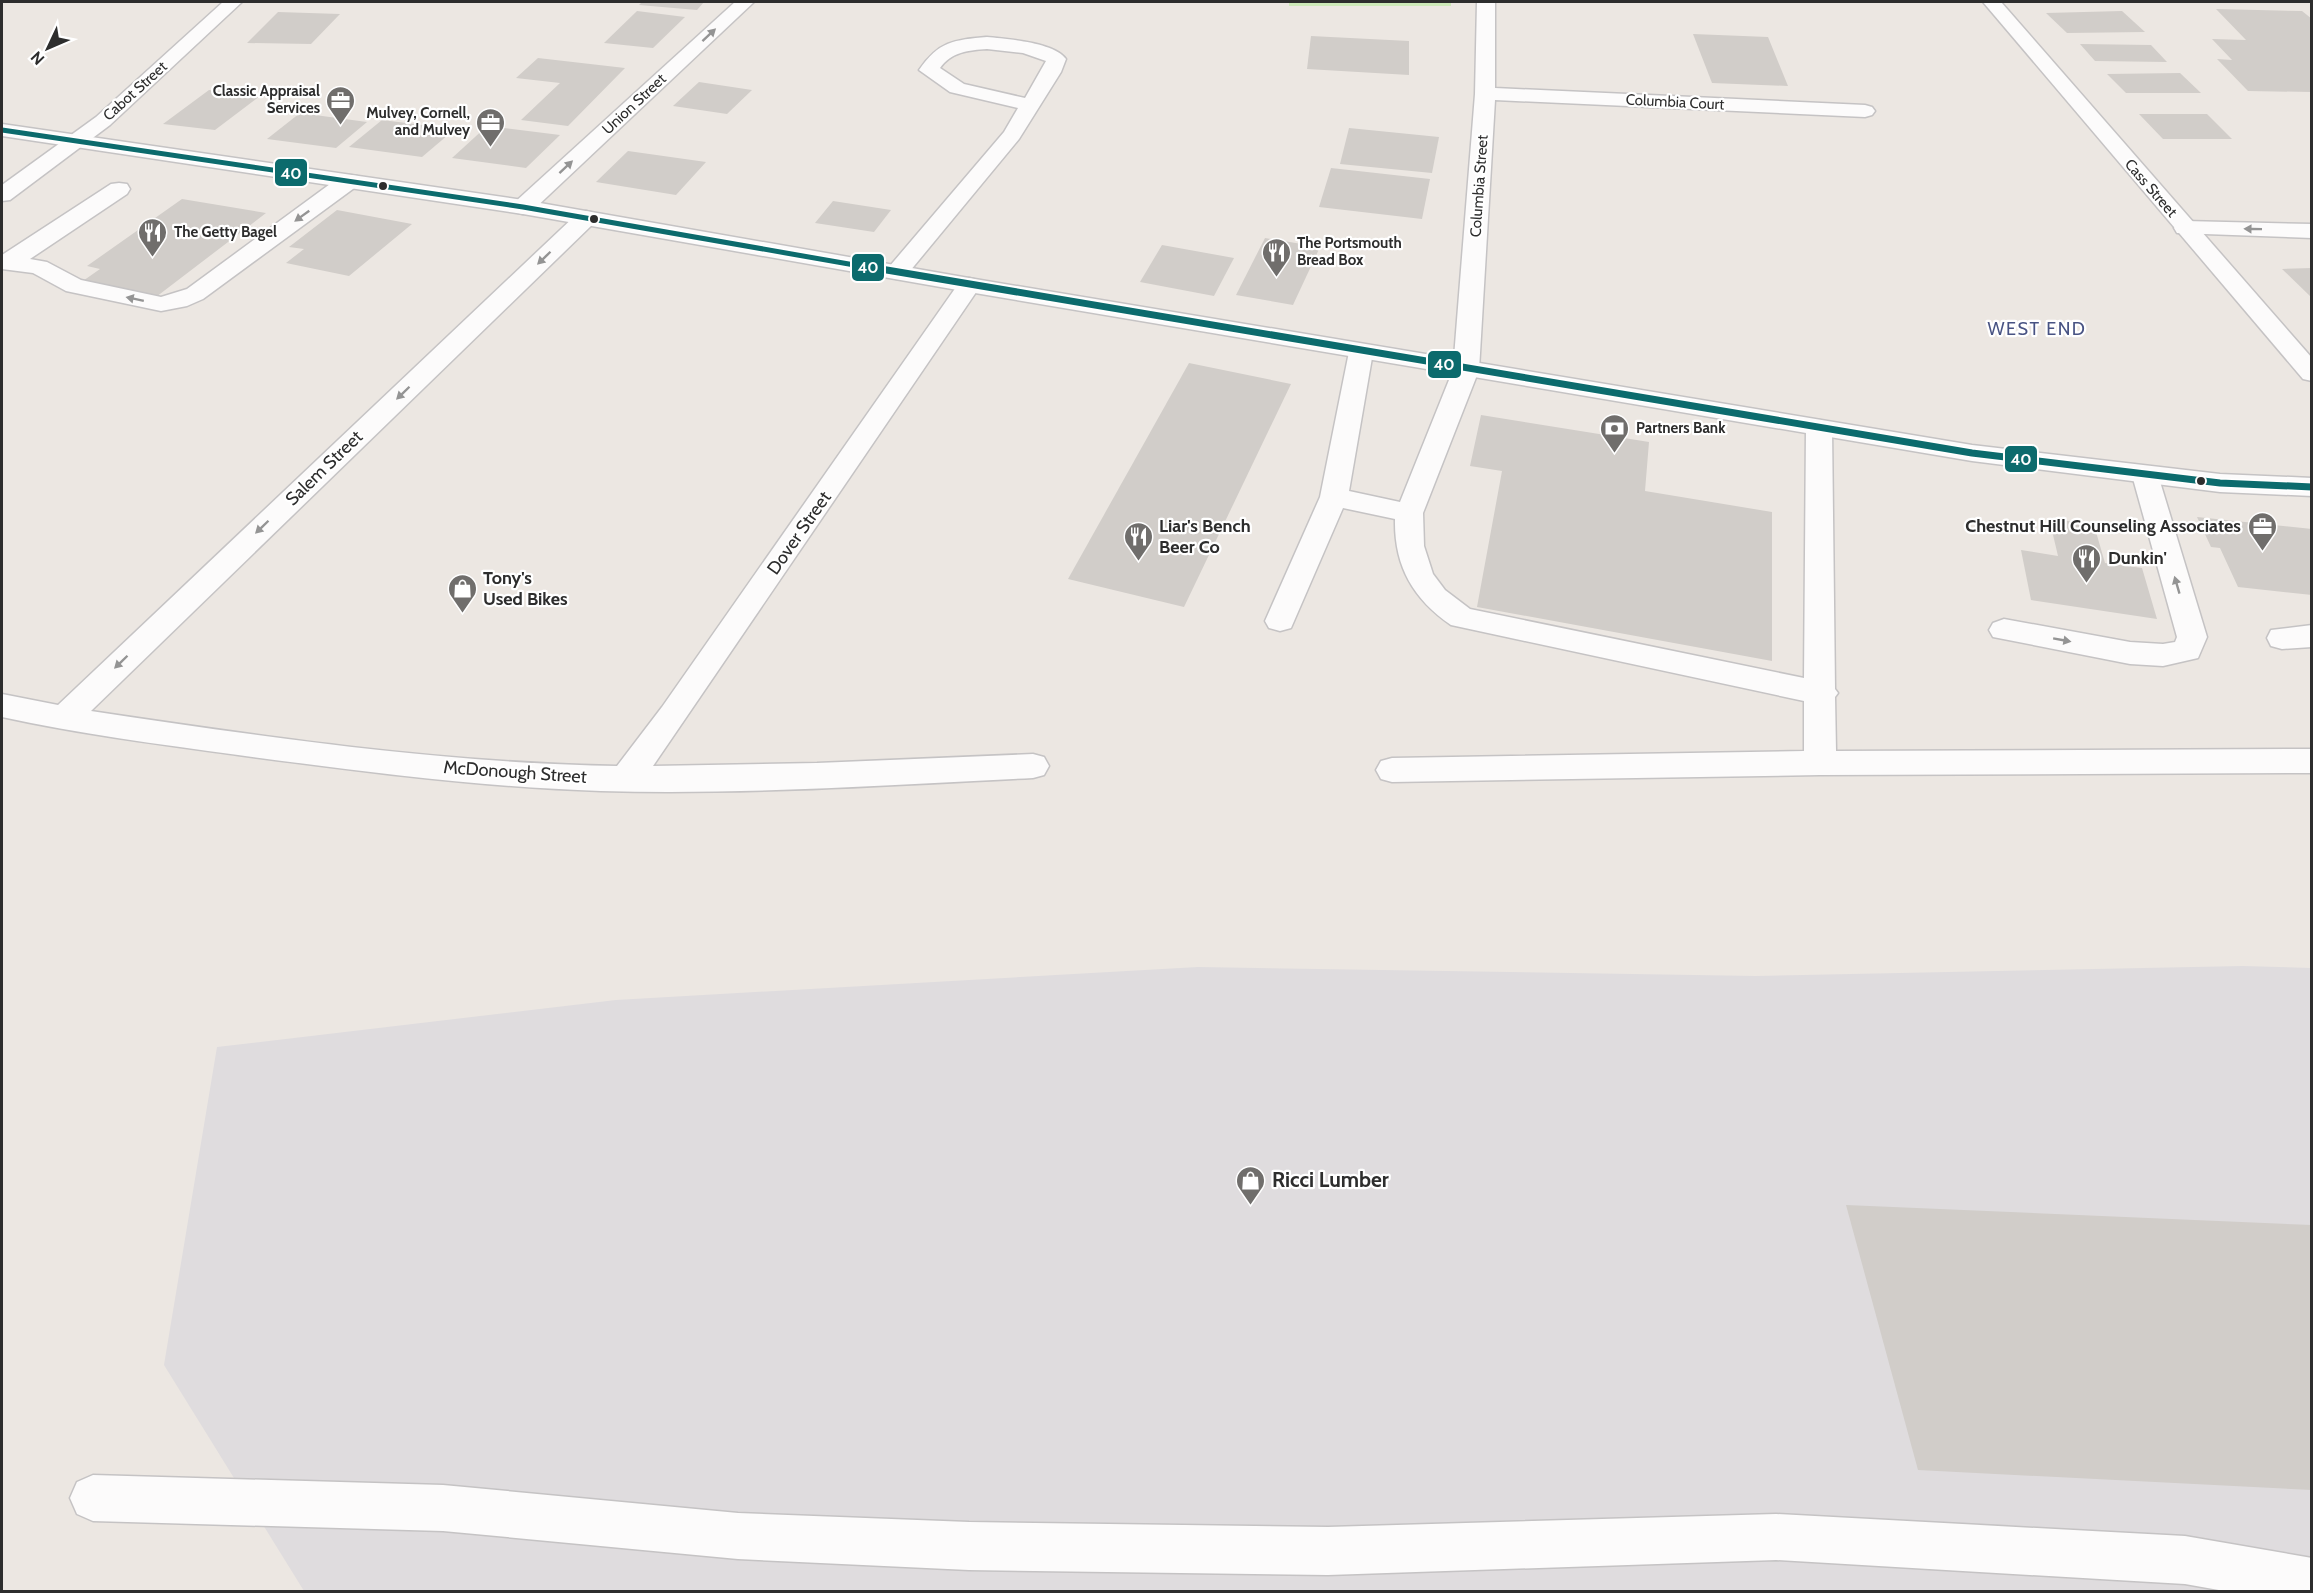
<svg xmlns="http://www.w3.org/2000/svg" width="2313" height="1593" font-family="Cabin,sans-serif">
<rect width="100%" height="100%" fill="#ece7e2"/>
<polygon fill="#dfdcde" points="2243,966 2311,968 2311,1591 304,1591 164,1365 217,1047 616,1000 1198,967 1756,976"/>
<rect fill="#cde9b8" x="1289" y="2" width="162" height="4"/>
<g fill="#d1cdc9">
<polygon points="642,2 704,2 697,10 639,5"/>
<polygon points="2216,9 2302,11 2312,19 2312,92 2248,91 2217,59 2232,60 2212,39 2246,40"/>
<polygon points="637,11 685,17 653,48 604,43"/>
<polygon points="2122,11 2145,32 2067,33 2046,13"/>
<polygon points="278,12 340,14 311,44 247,43"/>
<polygon points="1693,34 1768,37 1788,86 1712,83"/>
<polygon points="1311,36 1409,41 1409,75 1307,69"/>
<polygon points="2080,44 2151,45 2167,62 2095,61"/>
<polygon points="538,58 625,68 568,126 521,120 560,83 516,78"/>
<polygon points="2180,73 2201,93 2126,93 2107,74"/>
<polygon points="699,82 752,90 727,114 673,106"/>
<polygon points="209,90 260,96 215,130 163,124"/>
<polygon points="300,113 367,122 336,148 267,139"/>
<polygon points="2139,114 2207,114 2232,139 2163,139"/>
<polygon points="382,120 455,129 422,157 349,147"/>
<polygon points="487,126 560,135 526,168 452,158"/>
<polygon points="1349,128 1439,137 1432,173 1340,164"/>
<polygon points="628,151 706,162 676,195 596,182"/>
<polygon points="1331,168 1430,179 1422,219 1319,207"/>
<polygon points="182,199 266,213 156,297 80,283 100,269 87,266"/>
<polygon points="833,201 891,210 874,232 815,223"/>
<polygon points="337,210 412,224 349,276 286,263 304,249 289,247"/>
<polygon points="1265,238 1320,247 1293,305 1236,295"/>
<polygon points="1162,245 1234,258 1214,296 1140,282"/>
<polygon points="2312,268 2312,298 2282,269"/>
<polygon points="1189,363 1291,384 1184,607 1068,579"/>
<polygon points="1481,415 1649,442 1645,491 1772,512 1772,661 1477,607 1502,471 1470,466"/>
<polygon points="2197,517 2312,529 2312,595 2238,587 2220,548 2211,547"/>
<polygon points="2049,518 2094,525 2105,563 2142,568 2157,619 2031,600 2021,550 2058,556"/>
<polygon points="1846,1205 2312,1225 2312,1490 1918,1470"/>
</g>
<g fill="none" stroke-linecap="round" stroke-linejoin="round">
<defs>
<g id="lane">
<path d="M987,37c20,2 67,5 79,22l-5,13 -42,67 -114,138 -8,2 -8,-2 -4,-5 4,-5 115,-135 14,-24 -68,-16 -31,-22c20,-29 35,-30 68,-33zM987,49l36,4 23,8 -21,37 -61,-14 -24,-16c11,-16 29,-18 47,-19z"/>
<polygon points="349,175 357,176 360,181 357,186 203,299 187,306 161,311 66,291 33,273 2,269 2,255 111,184 119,183 127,184 130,189 127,194 30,259 47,262 81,280 161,297 187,289 341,176"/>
<polygon points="2185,221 2312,224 2312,238 2177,233 2174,228 2177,223"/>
<path d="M1361,345l9,2 3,5 -24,139 51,11 53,-132 4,-5 9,-3 9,3 4,5 -56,143 1,33 9,28 12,16 25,19 334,69 2,-250 4,-6 9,-2 9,2 4,6 3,261 3,4 -3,4 1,54 476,-2v24l-492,2 -428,7 -11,-3 -5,-9 5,-9 11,-3 412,-7v-50l-353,-76c-38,-26 -57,-59 -56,-106l-52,-11 -52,120 -11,3 -11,-3 -4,-7 55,-124 29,-145 3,-5z"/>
<polygon points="2145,466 2155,469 2158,475 2207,637 2198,658 2163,666 2130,664 1993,637 1989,630 1993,623 2004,619 2130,642 2163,644 2175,642 2177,637 2132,475 2135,469"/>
<polygon points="2312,625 2312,647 2282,649 2271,646 2267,638 2271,630"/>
<polygon points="93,1475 443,1485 738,1513 969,1522 1328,1527 1776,1514 2185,1536 2312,1558 2312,1592 2230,1592 2185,1584 1776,1560 1328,1575 969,1570 738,1559 443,1531 93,1521 77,1514 70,1498 77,1482"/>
</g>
<g id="street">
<polygon points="223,2 242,2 110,125 10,200 2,201 2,185 96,117"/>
<polygon points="735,2 754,2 531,212 523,214 515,212 512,207 515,202"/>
<polygon points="1477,2 1495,2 1495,88 1865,105 1872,107 1875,111 1872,115 1865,117 1495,100 1479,370 1475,375 1466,378 1457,375 1453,370 1475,94"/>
<polygon points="1983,2 2001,2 2312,358 2312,381 2303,379"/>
<path d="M586,211l8,2 3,5 -3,5 -503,488c174,26 350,52 526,55l45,-59 299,-427 8,-2 8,2 4,5 -328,481 164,-3 216,-9 11,3 5,9 -5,9 -11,3c-144,7 -288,17 -432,13 -122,-4 -243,-20 -363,-36 -80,-11 -159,-21 -236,-38v-23l56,11 520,-492z"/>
</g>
<polygon id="secondary" points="2,124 523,200 969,278 1972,445 2220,474 2312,478 2312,496 2220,492 1972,461 969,292 523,214 2,136"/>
</defs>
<use href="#lane" stroke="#c5c3c4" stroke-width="3"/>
<use href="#street" stroke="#c5c3c4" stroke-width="3"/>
<use href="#secondary" stroke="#c5c3c4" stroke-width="3"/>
<use href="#lane" fill="#fcfbfb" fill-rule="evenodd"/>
<use href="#street" fill="#fcfbfb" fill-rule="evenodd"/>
<use href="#secondary" fill="#fcfbfb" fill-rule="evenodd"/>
<defs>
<polyline id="bus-1-far1" points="2,130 523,207 866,267"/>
<polyline id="bus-1" points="857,265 1972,453 2220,483 2312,487"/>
</defs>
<use href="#bus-1-far1" stroke="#fff" stroke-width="8"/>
<use href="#bus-1" stroke="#fff" stroke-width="10"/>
<use href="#bus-1-far1" stroke="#0c6b6d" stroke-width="5"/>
<use href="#bus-1" stroke="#0c6b6d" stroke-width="7"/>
</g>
<defs><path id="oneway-solid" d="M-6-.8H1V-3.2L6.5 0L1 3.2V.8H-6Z" transform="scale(1.5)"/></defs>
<g fill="#949494">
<use href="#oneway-solid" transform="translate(709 35) rotate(-43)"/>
<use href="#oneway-solid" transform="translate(566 167) rotate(-43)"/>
<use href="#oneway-solid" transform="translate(302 216) rotate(144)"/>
<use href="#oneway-solid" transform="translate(2253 229) rotate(-179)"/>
<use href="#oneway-solid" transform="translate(544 258) rotate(136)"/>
<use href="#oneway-solid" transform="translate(135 299) rotate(-168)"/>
<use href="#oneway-solid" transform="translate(403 393) rotate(136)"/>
<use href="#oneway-solid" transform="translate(262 527) rotate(136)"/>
<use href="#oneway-solid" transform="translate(2177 585) rotate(-106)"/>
<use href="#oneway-solid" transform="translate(2062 640) rotate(10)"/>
<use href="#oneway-solid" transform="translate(121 662) rotate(136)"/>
</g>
<defs>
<symbol id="office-pin" viewBox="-11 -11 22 30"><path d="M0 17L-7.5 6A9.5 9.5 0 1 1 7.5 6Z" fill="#706e6c" stroke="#fff"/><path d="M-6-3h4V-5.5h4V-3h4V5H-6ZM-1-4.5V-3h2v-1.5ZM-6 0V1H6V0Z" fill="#fff"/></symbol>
<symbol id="restaurant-pin" viewBox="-11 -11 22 30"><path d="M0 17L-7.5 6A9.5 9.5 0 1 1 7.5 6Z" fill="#706e6c" stroke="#fff"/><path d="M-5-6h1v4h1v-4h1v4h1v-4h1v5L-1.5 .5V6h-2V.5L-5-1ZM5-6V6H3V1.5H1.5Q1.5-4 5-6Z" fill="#fff"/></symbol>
<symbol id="bank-pin" viewBox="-11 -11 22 30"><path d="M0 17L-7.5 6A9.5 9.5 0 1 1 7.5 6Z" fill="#706e6c" stroke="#fff"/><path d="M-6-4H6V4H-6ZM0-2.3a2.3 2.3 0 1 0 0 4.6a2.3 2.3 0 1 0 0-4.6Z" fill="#fff"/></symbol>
<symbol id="shop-pin" viewBox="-11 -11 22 30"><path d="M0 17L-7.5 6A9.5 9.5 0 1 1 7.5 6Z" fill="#706e6c" stroke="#fff"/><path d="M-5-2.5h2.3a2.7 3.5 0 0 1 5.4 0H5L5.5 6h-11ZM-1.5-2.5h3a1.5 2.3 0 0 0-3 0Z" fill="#fff"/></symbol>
</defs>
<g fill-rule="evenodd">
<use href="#office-pin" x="324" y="84" width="33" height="45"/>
<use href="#office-pin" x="474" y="106" width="33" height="45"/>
<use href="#restaurant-pin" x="136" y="216" width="33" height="45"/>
<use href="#restaurant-pin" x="1260" y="236" width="33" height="45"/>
<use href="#bank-pin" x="1598" y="412" width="33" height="45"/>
<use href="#office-pin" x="2246" y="510" width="33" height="45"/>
<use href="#restaurant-pin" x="1122" y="520" width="33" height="45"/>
<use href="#restaurant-pin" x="2070" y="542" width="33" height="45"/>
<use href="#shop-pin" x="446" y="572" width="33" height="45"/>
<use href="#shop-pin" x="1234" y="1164" width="33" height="45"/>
</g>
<g fill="#2d2d2d" stroke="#fff" stroke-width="2">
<circle cx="383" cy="186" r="5"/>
<circle cx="594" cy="219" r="5"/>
<circle cx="2201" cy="481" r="5"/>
</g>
<g text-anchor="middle" stroke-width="4.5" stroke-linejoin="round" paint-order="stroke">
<g font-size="15" fill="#2d2d2d" stroke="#fff">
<text transform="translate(135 91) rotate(-42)" y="5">Cabot Street</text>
<text transform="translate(1675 102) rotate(3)" y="5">Columbia Court</text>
<text transform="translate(634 104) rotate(-43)" y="5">Union Street</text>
<text transform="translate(1479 186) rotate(-86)" y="5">Columbia Street</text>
<text transform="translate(2151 188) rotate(49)" y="5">Cass Street</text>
</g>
<g font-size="15" font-weight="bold" fill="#2d2d2d" stroke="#fff" text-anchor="start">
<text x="320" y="96" text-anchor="end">Classic Appraisal<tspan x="320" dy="17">Services</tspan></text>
<text x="470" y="118" text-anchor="end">Mulvey, Cornell,<tspan x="470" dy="17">and Mulvey</tspan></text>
<text x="174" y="237">The Getty Bagel</text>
<text x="1297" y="248">The Portsmouth<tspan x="1297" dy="17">Bread Box</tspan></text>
<text x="1636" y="433">Partners Bank</text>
</g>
<g font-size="18" letter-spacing="1.5" fill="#485383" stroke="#fff">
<text x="2037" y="335">WEST END</text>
</g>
<g font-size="18" fill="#2d2d2d" stroke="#fff">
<text transform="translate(324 468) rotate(-44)" y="6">Salem Street</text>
<text transform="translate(799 533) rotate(-55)" y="6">Dover Street</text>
<text transform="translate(515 772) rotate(4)" y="6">McDonough Street</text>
</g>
<g font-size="18" font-weight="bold" fill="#2d2d2d" stroke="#fff" text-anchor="start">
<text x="1159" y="532">Liar's Bench<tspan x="1159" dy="21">Beer Co</tspan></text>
<text x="2241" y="532" text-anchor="end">Chestnut Hill Counseling Associates</text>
<text x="2108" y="564">Dunkin'</text>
<text x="483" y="584">Tony's<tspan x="483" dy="21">Used Bikes</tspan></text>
</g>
<g font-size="21" font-weight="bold" fill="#2d2d2d" stroke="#fff" text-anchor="start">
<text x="1272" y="1187">Ricci Lumber</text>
</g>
</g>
<g stroke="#fff" stroke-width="2">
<rect x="274" y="158" width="34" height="29" rx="6" fill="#0c6b6d"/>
<rect x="851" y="253" width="34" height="29" rx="6" fill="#0c6b6d"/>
<rect x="1427" y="350" width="35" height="29" rx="6" fill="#0c6b6d"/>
<rect x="2004" y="445" width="34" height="28" rx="6" fill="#0c6b6d"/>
</g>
<g font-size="16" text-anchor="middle" font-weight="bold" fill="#fff">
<text x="291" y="179">40</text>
<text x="868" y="273">40</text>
<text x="1444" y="370">40</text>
<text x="2021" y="465">40</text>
</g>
<rect width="2313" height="1593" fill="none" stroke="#2d2d2d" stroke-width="6"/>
<g transform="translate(48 48) rotate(226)" stroke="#ffffff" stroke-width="4.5" paint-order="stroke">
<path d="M0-4.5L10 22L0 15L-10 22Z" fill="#2d2d2d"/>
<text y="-9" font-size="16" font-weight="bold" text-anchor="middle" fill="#2d2d2d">N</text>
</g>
</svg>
